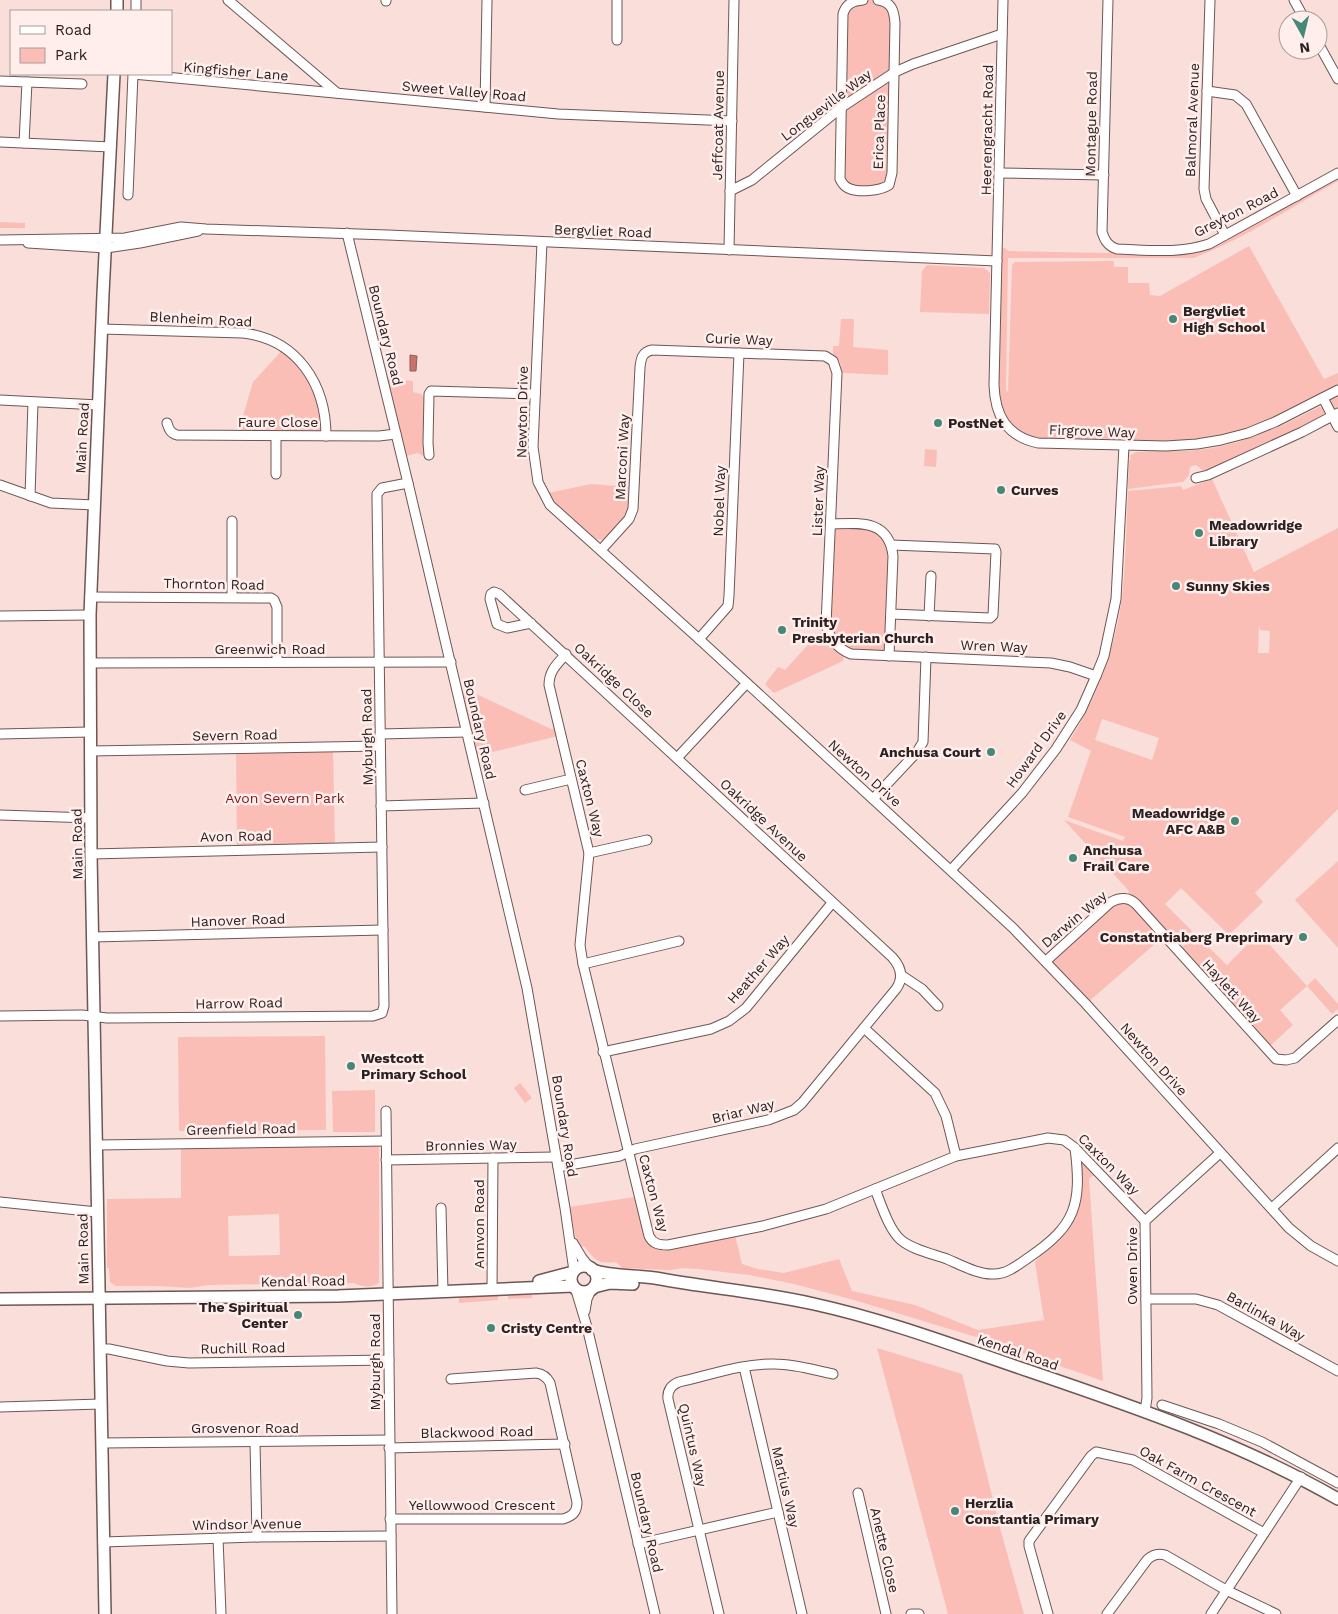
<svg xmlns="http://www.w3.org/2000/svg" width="1338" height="1614" font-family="'Work Sans',sans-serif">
<rect width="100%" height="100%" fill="#f9deda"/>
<g fill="#fbbeb7" fill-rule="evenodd">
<polygon points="859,0 878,0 893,8 892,173 884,189 843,185 843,14"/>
<path d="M1338,173v8c-47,27 -94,57 -144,77h-186l-2,132 2,2 4,-127 3,-3 99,-1v6h14v16h21l1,12 10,1 89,-50 75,133 14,-6v40l-6,3 -9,-18 -48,24 -78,22 -150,-1 -31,-9 -21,-32 3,-153 7,-1 3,3 101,2 1,-6 86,1z"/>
<polygon points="0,222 25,223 25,228 0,228"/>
<polygon points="927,265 984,268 990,273 989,314 920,312 922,271"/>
<polygon points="841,319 854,319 853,347 888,350 888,375 842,373 840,362 833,354 833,346 839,346"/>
<polygon points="285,347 313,381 326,436 237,436 253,382"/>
<polygon points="387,379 413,381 413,392 421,394 425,399 424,444 426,458 418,453 406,456"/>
<path d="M1319,407l4,1 2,4 -3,5 -113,53h-7l-6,-5 -6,2 -1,8 -6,7 -55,7 1,-26 2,-6 -2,-1 7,-4c21,-2 41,0 62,-2 44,-5 82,-23 121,-43z"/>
<polygon points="925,449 937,450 936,467 924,466"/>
<path d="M1212,479l42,93 84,-44v281l-83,84 8,9 -34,33 -48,-47 -16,16 27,27 -14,14 -41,-46 -9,-5 1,-3 -65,-71 59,21 2,-4 -57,-20 23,-66 -21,-11c27,-42 45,-92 52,-142 4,-35 4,-71 6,-107l53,-5 2,4zM1259,625l1,5 10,1 -1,22h-11zM1102,719l57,19 -7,22 -57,-20z"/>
<path d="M591,484l40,3c0,6 1,12 0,17 -2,13 -16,29 -28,36l-7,-1 -41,-36 -7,-10z"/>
<polygon points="831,524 871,525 889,540 889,656 851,654 829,634"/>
<polygon points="824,631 844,655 843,661 774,693 765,684 778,667 785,670 817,635"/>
<polygon points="462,692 472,692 551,729 556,728 558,736 476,756"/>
<polygon points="333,747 335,848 237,850 236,749"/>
<polygon points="1338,861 1338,948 1295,900"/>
<polygon points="1126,898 1164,936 1086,1004 1046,961 1111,902"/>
<polygon points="1259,933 1307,986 1315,978 1338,1004 1338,1009 1332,1014 1307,986 1280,1010 1293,1025 1270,1046 1181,948 1195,934 1227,965"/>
<polygon points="325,1036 326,1130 179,1131 178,1037"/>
<polygon points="520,1083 532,1098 525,1103 514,1088"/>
<polygon points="375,1090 375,1132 333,1132 332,1091"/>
<path d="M379,1145v138c-8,5 -16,4 -25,0l-146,2 -18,3 -33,-2h-41l-6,-4 -1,-14h-2v-69l74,-1v-50zM279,1214l1,41 -51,1 -1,-40z"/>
<path d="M1084,1163l13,11 -8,4 14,203 -124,-43 -125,-38 -60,-16 -45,-9 -51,-6 -16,-1 -11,2 -49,-2 -6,-6c-19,2 -20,-1 -32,-16l-5,3 -2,-4 -8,-38 65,-10 11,41 4,5 86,-8 7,29 16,5 26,4 55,-14 13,32 63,14 63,25 66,-10 -9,-58c8,-9 19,-15 26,-23 13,-14 19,-33 21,-51 1,-8 -1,-16 0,-24z"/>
<polygon points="532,1294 532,1298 508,1299 508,1295"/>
<polygon points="498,1295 498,1300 459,1303 459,1298"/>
<polygon points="877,1348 962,1374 999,1524 1024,1614 948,1614"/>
</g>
<polygon fill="#c7736b" stroke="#985a54" points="410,355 417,356 416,371 410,371"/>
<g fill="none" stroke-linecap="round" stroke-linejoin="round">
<defs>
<g id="minor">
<polyline points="228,0 337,93"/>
<path d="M863,0c-11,1 -17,4 -20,14l-3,165c2,4 4,7 8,9 10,5 32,3 41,-3l3,-12 3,-150c-1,-12 -3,-21 -17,-23"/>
<path d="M1003,0l-9,385c1,30 12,51 44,58l128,3 31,-2 24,-4 27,-7 27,-11 63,-32"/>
<path d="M1108,0l-6,232c3,9 6,14 15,17 31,1 62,5 92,-5l129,-71"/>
<polyline points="1210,0 1204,189 1206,199 1225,235"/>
<polyline points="1294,0 1305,20"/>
<polyline points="386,1 386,0"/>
<polyline points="136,11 136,0"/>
<polyline points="617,40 617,0"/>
<polyline points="1318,43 1338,79"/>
<polyline points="133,74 558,114 732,121"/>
<polyline points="0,81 27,82 24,143"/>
<polyline points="27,82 82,84"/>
<polyline points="1207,91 1235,95 1246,104 1297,196"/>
<polyline points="485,107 487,0"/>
<polyline points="0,142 111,147"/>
<polyline points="999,173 1104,175"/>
<polyline points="730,191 752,180 842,107 895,72 913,64 1002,34"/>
<polyline points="128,195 133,74"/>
<polyline points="347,233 408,483 527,988 565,1208 574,1271"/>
<polyline points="0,240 125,238 181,227 206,229 388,235 997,261"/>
<polyline points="542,242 533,447 538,482 550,505 699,639 1013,928 1086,1004 1289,1228 1311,1246 1338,1261"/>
<polyline points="28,243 106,248 140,243 198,231"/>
<polyline points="729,250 734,0"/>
<path d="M101,329l142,4c54,6 83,51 83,103"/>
<polyline points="1323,398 1338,427"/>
<polyline points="0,400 99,405"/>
<path d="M167,423c2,6 3,10 10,12l202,1 17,-2"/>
<polyline points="276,436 276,474"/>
<polyline points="429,455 428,443 429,394 431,391 535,394"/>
<polyline points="1196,478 1208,475 1302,432 1338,413"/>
<polyline points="0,485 51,503 94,505"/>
<polyline points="30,496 33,402"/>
<polyline points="232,521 232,597"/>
<path d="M831,524c28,-1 58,-5 62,32l-4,100"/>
<path d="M601,550l28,-31 4,-10 7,-142c1,-8 2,-15 12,-17l173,6 8,5 4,12 -11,252c4,14 12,24 25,29l200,9 19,4 26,9"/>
<polyline points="90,597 271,598 274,600 277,607 277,662"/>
<polyline points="891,614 990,618 993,615 996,552 995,549 891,545"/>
<polyline points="0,616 90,615"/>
<polyline points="929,616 931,576"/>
<path d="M531,623l-24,5 -10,-4 -7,-25 1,-5 3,-2 5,2 393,363c9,10 12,21 4,32l-94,114 -8,7 -26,10 -133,29 -15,7 -62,11"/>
<polyline points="699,639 728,606 729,596 739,353"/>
<path d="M566,654c-9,10 -17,17 -17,31l40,168 -9,92 3,19 66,272c4,8 10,9 19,9l95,-19 63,-17 130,-53 92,-18 16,2 11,8 70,73"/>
<polyline points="90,663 451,662"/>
<polyline points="0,734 90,732"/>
<polyline points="380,734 467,732"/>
<polyline points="90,751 380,746"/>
<polyline points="677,758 746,684"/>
<polyline points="525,790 571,779"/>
<polyline points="873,799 917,752 923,742 926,657"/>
<polyline points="381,806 484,803"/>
<polyline points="0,815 91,818"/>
<polyline points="589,853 647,840"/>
<polyline points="91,854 382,847"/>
<polyline points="951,870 1022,793 1056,749 1081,710 1096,676 1104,656 1116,599 1124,446"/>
<polyline points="93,937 383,930"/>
<path d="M1046,961l65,-59c9,-5 18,-5 25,2l140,155 10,1 9,-2 43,-38"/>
<polyline points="583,964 679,941"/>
<polyline points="901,975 922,989 938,1006"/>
<polyline points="0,1016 82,1015 107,1018 373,1016 382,1013 384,1006 377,499 377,494 382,488 408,483"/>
<polyline points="864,1028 935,1093 946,1116 956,1156"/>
<polyline points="603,1052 711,1029 729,1021 746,1008 832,903"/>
<polyline points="386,1111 392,1614"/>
<polyline points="97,1145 386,1141"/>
<polyline points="386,1160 556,1157"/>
<path d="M875,1189c6,15 14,41 26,51 12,10 32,14 46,19 14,6 32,16 47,15 13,0 24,-9 34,-16 48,-32 54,-54 47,-110"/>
<polyline points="0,1202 97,1212"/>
<polyline points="441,1208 443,1292"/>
<polyline points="1272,1208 1338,1148"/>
<polyline points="573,1243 582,1258 590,1268"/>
<polyline points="575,1287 587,1327 655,1614"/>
<polyline points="492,1289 493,1158"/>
<polyline points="1146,1299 1196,1299 1218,1305 1338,1371"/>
<polyline points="585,1311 587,1299 592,1288"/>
<polyline points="100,1349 109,1349 167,1361 189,1363 389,1360"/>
<polyline points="744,1367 802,1614"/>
<polyline points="1162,1405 1219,1424 1262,1442 1338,1483"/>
<polyline points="0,1407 101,1404"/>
<polyline points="1145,1411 1147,1398 1145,1221 1220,1153"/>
<polyline points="255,1442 257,1537"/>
<polyline points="102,1443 389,1440"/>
<polyline points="389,1448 565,1444"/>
<polyline points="858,1493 886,1614"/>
<path d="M390,1519h173c10,-3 14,-7 14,-17l-27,-119c-3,-6 -7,-9 -14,-10l-85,6"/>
<polyline points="218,1538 221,1614"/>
<polyline points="103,1542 257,1537 391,1536"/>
<polyline points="638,1544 778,1512"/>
<path d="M719,1614l-51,-215c-1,-8 3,-14 11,-17 31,-7 64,-19 96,-18 20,0 39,6 58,10"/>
<polyline points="911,1614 919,1614"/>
<polyline points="1048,1614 1029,1546 1029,1541 1091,1456 1096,1452 1133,1460 1264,1533"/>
<path d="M1107,1614l40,-54c5,-5 11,-7 18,-5l61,35 50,24"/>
<polyline points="1211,1614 1301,1477"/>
</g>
<g id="major">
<polyline points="117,11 117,0"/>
<circle cx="584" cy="1279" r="13"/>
<path d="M592,1270c21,7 42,5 63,8 53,10 107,14 159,26 73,16 144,43 215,67 106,36 211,72 309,128"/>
<polyline points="539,1281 573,1272"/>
<polyline points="594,1287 610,1283 633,1284"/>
<polyline points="0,1299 338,1296 573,1286"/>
<polyline points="105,1614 91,854 90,615 103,294 114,74"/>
</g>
</defs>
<use href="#minor" stroke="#6d5754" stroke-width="11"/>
<use href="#major" stroke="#6d5754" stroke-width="14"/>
<use href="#minor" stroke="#fff" stroke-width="9"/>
<use href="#major" stroke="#fff" stroke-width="11"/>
</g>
<g fill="#468778" stroke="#ffeeec" stroke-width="2">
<circle cx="1173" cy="319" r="5"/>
<circle cx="938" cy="423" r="5"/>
<circle cx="1001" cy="490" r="5"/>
<circle cx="1199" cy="533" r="5"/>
<circle cx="1176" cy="586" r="5"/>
<circle cx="782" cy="630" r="5"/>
<circle cx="991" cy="752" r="5"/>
<circle cx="1235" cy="821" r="5"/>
<circle cx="1073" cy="858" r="5"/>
<circle cx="1303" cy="937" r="5"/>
<circle cx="351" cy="1066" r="5"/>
<circle cx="298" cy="1315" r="5"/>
<circle cx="491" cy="1328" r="5"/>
<circle cx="955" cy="1511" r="5"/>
</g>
<g text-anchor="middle" stroke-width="5" stroke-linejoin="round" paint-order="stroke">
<g font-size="14" fill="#2b2120" stroke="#ffeeec">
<text transform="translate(236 71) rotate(5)" y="5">Kingfisher Lane</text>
<text transform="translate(464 91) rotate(5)" y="5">Sweet Valley Road</text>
<text transform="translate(826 105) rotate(-37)" y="5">Longueville Way</text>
<text transform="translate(1192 120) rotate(-88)" y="5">Balmoral Avenue</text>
<text transform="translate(1091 124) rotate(-89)" y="5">Montague Road</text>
<text transform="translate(718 125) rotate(-89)" y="5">Jeffcoat Avenue</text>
<text transform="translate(987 130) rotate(-89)" y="5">Heerengracht Road</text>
<text transform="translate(879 132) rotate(-88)" y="5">Erica Place</text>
<text transform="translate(1236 212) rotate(-27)" y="5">Greyton Road</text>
<text transform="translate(603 231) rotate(2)" y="5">Bergvliet Road</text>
<text transform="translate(201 319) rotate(3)" y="5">Blenheim Road</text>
<text transform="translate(386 335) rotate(76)" y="5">Boundary Road</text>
<text transform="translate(739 339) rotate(2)" y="5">Curie Way</text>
<text transform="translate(522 412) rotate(-89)" y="5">Newton Drive</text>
<text x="278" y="427">Faure Close</text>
<text transform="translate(1092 431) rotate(2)" y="5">Firgrove Way</text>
<text transform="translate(82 438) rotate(-87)" y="5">Main Road</text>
<text transform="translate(622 457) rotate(-87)" y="5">Marconi Way</text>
<text transform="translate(719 501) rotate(-88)" y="5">Nobel Way</text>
<text transform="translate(818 501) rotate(-88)" y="5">Lister Way</text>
<text transform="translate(214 584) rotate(1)" y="5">Thornton Road</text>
<text transform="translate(994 646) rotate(2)" y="5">Wren Way</text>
<text x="270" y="654">Greenwich Road</text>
<text transform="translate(614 680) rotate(43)" y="5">Oakridge Close</text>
<text transform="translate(480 729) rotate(77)" y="5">Boundary Road</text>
<text transform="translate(235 735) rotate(-1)" y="5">Severn Road</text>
<text transform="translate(367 737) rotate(-91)" y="5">Myburgh Road</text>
<text transform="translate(1036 749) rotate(-54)" y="5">Howard Drive</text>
<text transform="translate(865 773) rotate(42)" y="5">Newton Drive</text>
<text transform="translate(590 798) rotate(76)" y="5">Caxton Way</text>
<text transform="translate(764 820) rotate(43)" y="5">Oakridge Avenue</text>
<text transform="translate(236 836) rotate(-1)" y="5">Avon Road</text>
<text transform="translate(77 844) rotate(-91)" y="5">Main Road</text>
<text transform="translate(1074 919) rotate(-40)" y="5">Darwin Way</text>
<text transform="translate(238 920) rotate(-2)" y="5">Hanover Road</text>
<text transform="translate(758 969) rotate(-49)" y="5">Heather Way</text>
<text transform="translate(1232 991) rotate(48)" y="5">Haylett Way</text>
<text transform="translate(239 1003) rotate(-1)" y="5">Harrow Road</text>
<text transform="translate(1154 1059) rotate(48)" y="5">Newton Drive</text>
<text transform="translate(743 1111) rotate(-14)" y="5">Briar Way</text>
<text transform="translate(565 1126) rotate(81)" y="5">Boundary Road</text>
<text transform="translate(241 1129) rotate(-1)" y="5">Greenfield Road</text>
<text transform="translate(471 1145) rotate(-1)" y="5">Bronnies Way</text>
<text transform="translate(1109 1164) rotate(45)" y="5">Caxton Way</text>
<text transform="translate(654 1193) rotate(75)" y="5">Caxton Way</text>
<text transform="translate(479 1224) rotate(-90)" y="5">Annvon Road</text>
<text transform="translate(83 1249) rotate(-91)" y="5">Main Road</text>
<text transform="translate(1132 1266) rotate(-90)" y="5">Owen Drive</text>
<text transform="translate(303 1281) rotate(-1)" y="5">Kendal Road</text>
<text transform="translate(1266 1316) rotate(29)" y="5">Barlinka Way</text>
<text transform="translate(243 1348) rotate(-1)" y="5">Ruchill Road</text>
<text transform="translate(1018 1352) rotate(19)" y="5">Kendal Road</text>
<text transform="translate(375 1362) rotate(-90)" y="5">Myburgh Road</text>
<text x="245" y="1433">Grosvenor Road</text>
<text transform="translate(477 1432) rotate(-1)" y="5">Blackwood Road</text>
<text transform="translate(693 1445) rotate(77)" y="5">Quintus Way</text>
<text transform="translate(1198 1481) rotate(29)" y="5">Oak Farm Crescent</text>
<text transform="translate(786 1487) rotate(77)" y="5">Martius Way</text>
<text x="482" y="1510">Yellowwood Crescent</text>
<text transform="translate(647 1522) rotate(77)" y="5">Boundary Road</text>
<text transform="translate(247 1524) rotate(-1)" y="5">Windsor Avenue</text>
<text transform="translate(885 1550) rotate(77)" y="5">Anette Close</text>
</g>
<g font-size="14" font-weight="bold" fill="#2b2120" stroke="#ffeeec" text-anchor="start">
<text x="1183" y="316">Bergvliet<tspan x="1183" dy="16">High School</tspan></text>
<text x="948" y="428">PostNet</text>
<text x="1011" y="495">Curves</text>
<text x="1209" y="530">Meadowridge<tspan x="1209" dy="16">Library</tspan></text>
<text x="1186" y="591">Sunny Skies</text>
<text x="792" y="627">Trinity<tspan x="792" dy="16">Presbyterian Church</tspan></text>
<text x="981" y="757" text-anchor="end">Anchusa Court</text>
<text x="1225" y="818" text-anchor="end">Meadowridge<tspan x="1225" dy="16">AFC A&amp;B</tspan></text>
<text x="1083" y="855">Anchusa<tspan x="1083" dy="16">Frail Care</tspan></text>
<text x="1293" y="942" text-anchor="end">Constatntiaberg Preprimary</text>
<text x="361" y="1063">Westcott<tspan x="361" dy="16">Primary School</tspan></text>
<text x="288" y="1312" text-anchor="end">The Spiritual<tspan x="288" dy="16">Center</tspan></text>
<text x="501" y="1333">Cristy Centre</text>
<text x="965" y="1508">Herzlia<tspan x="965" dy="16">Constantia Primary</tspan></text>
</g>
<g font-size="14" fill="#7d1617" stroke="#ffeeec">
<text x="285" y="803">Avon Severn Park</text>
</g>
</g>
<rect x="10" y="10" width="162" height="65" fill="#ffeeec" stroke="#aa9c9a"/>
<rect x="20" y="26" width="25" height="8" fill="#ffffff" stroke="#aa9c9a"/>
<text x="55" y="35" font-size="15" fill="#2b2120">Road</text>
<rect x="20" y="48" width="25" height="15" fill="#fbbeb7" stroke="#aa9c9a"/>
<text x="55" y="60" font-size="15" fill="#2b2120">Park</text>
<g transform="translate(1303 35) rotate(172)"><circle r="24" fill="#ffeeec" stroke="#aa9c9a"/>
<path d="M0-4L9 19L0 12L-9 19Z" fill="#468778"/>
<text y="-8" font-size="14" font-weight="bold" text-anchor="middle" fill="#2b2120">N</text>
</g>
</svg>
